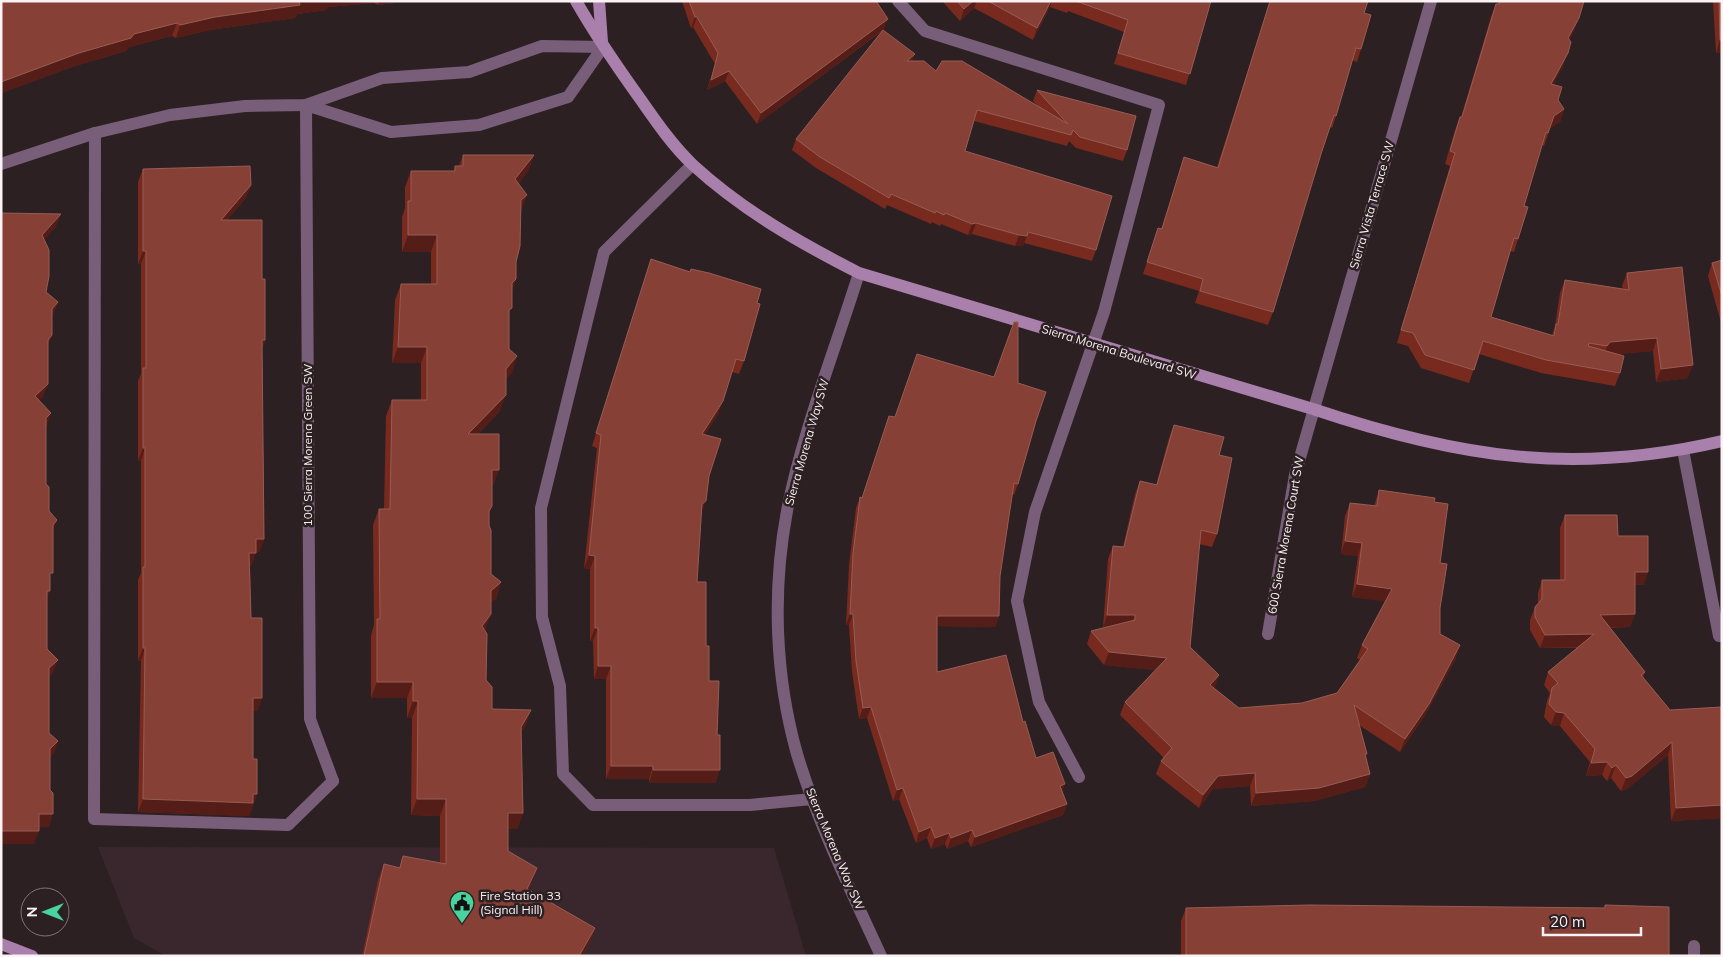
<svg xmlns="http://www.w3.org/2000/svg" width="1723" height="957" font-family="Mulish,sans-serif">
<rect width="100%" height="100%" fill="#2c2023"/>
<polygon fill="#3a272d" points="98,847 774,848 806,956 166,956 134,938"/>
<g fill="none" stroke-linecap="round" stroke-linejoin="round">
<g stroke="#795e7a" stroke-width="12">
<polyline points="898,1 925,31 1159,105 1104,312 1035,512 1017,601 1039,702 1079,777"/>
<polyline points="95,133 94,819 288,825 333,781"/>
<polyline points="692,165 604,252 541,508 542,617 560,686 563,774 593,805 750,805 812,799"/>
</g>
<g stroke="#795e7a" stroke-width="12">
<polyline points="306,105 310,719 333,781"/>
<polyline points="306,105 391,132 479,125 568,97 603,47"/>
<polyline points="1,164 95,133 170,115 245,106 306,105 382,78 469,72 542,46 603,47"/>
<path d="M859,273c-24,77 -57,160 -72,238 -15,80 -12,165 10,243 21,70 54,136 84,202"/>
<polyline points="1683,450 1719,636"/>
<polyline points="1268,634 1295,475 1431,1"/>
<polyline points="1694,956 1694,946"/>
</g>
<g stroke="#a97fab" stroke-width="12">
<path d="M576,1c20,35 42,67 65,99 16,23 32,46 52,65 49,45 107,78 166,108l454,136c143,48 260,67 409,32"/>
<polyline points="599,1 602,42"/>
<polyline points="1,944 32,956"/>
</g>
</g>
<g fill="#782a1f">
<polygon points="1,1 395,1 394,3 378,5 374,3 328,7 326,10 297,14 295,18 210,30 176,38 172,36 129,47 126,51 75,66 1,93"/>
<polygon points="682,1 876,1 888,19 883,30 912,61 936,71 1038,106 1033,101 1037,90 1127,150 1123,161 1076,148 1069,141 1067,146 974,121 965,151 1096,250 1092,261 1024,243 1023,246 1015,246 972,234 968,235 941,224 940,226 932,222 931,224 887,205 885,209 816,168 792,150 796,139 882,31 757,124 725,81 707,90 715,64 693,27 691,28"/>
<polygon points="942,1 1211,1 1186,85 1114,64 1124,32 1068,11 1067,13 1050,7 1033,40 974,8 960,21"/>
<polygon points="1270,1 1368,1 1364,13 1361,49 1357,62 1352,60 1336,116 1332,128 1330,127 1321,154 1273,312 1268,325 1195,303 1199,291 1143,274 1158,228 1161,229 1184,157 1217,167"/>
<polygon points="1499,1 1584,1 1574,31 1569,40 1563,66 1553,84 1558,100 1564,109 1560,122 1550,128 1544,146 1542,145 1524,206 1518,239 1514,252 1510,251 1491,317 1552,335 1555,326 1560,293 1565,280 1623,289 1622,286 1627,273 1688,378 1656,382 1653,351 1617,354 1620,373 1615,386 1541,373 1479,354 1469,383 1421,368 1408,346 1397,343 1450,166 1445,164 1455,130 1460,117 1461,117 1491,17 1496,4 1498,4"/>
<polygon points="1713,1 1722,1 1722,53 1716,53"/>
<polygon points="463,155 534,155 528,171 518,184 521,212 516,262 516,279 512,290 509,314 509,349 512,373 506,378 500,411 478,434 493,486 492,486 492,506 489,514 491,574 501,582 496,599 491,602 485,630 486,680 492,709 531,710 525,726 521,732 523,813 517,829 508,829 508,851 531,884 528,890 595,928 589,944 582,956 362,956 378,880 384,864 399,868 403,856 440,863 440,816 411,815 412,718 407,718 407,698 371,698 371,635 374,625 373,525 379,509 384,509 386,416 392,400 421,400 421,363 392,363 395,300 401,284 431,284 431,252 402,252 402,217 405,208 405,187 411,171 454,171 455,166 459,166"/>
<polygon points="143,169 251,185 246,198 227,220 262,279 265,340 262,349 264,539 259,552 256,552 251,566 250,566 251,618 262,698 257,711 253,711 253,759 257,794 249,816 138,812 141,661 138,661 138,580 141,573 141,461 138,461 138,381 141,374 141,264 138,264 138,182"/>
<polygon points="651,259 757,303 744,361 739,374 732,372 718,414 705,434 709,476 701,513 697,582 706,646 709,681 717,735 716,783 649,783 649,779 606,779 606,679 594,679 593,641 590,641 590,569 584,568 597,448 592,446"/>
<polygon points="1722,260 1722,326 1708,276 1712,263"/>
<polygon points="994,377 1018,383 1036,421 1018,484 1014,495 1012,494 1000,576 999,616 995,627 937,626 937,672 1023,722 1036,758 1062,791 1067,804 1063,815 971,847 968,841 947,849 945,844 931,849 927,838 916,843 899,799 893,801 867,718 859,719 852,672 849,625 846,625 849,565 856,508 860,497 862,498 895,417"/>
<polygon points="1174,425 1219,455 1217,534 1212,547 1199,544 1190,647 1219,675 1214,688 1239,708 1302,703 1337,693 1360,660 1357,658 1362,645 1385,601 1352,597 1358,556 1341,554 1345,516 1350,503 1374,506 1379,490 1434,502 1440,563 1440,634 1456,658 1424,717 1400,752 1359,725 1370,774 1365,787 1314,801 1251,806 1250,786 1213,789 1199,808 1156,774 1161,761 1164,758 1120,715 1125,702 1155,670 1104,665 1087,644 1091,631 1103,628 1108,559 1113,546 1123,547 1135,494 1140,481 1156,485 1169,438"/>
<polygon points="1565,515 1618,536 1644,585 1635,585 1635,614 1630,627 1610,628 1645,672 1643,677 1670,710 1722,707 1722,818 1671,821 1668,755 1627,789 1621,791 1611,778 1607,781 1602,775 1586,776 1590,762 1560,726 1551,725 1544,717 1547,701 1550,693 1544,685 1548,672 1578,648 1540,648 1530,630 1530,620 1535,607 1538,604 1538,593 1542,580 1560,580 1560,528"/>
<polygon points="1605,905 1669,956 1181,956 1181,921 1186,908 1604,908"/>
</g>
<g fill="#541d17">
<polygon points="299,1 375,1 374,3 328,7 326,10 297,14 295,18 210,30 176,38 180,25 215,17"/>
<polygon points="379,1 395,1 394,3 378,5"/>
<polygon points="973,1 977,1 974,8 960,21 964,9"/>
<polygon points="1051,1 1052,1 1050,7 1033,40 1037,28"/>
<polygon points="695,17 697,17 693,27 691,28"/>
<polygon points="1579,18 1574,31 1564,51 1568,38"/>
<polygon points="888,19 884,29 757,124 761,113"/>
<polygon points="177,23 172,36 129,47 126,51 75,66 1,93 1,82 79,53 134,34"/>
<polygon points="1720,40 1722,40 1722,53 1716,53"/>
<polygon points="1568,53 1563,66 1547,97 1551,84"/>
<polygon points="915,54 911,65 907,61"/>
<polygon points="729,71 725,81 707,90 711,80"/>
<polygon points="1564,109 1560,122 1549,129 1554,116"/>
<polygon points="534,155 528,171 509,195 515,179"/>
<polygon points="251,185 246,198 216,233 221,220"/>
<polygon points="527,195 521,212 521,200"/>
<polygon points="61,214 56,227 37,248 42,235"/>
<polygon points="976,223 972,234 968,235 972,224"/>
<polygon points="408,235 437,235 431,252 402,252"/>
<polygon points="1019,235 1027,236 1023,246 1015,246"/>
<polygon points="143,251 146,251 141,264 138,264"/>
<polygon points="516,279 510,295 512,283"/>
<polygon points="58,302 53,315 47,322 52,309"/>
<polygon points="52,335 47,348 48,340"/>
<polygon points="1657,338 1653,351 1606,355 1602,359 1607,346 1610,342"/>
<polygon points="262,340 265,340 260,353"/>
<polygon points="398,347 427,347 421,363 392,363"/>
<polygon points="517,356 512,373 500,385 506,369"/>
<polygon points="1693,365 1688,378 1656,382 1661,369"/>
<polygon points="48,384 43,397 30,409 35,396"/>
<polygon points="506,395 500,411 462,450 468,434"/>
<polygon points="723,401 718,414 698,447 702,434"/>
<polygon points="51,413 47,426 41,431 46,418"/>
<polygon points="143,448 145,448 141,461 138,461"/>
<polygon points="492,470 499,470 493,486 486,486"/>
<polygon points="706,501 701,514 702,504"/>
<polygon points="57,520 52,533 53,525"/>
<polygon points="256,539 264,539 259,552 251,552"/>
<polygon points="1345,541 1362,543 1358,556 1341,554"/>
<polygon points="249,553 256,553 251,566 245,566"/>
<polygon points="589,555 595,556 590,569 584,568"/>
<polygon points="1635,572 1648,572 1644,585 1630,585"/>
<polygon points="501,582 496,599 485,607 491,591"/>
<polygon points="1357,584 1392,589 1387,602 1352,597"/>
<polygon points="47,591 50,591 45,604"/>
<polygon points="491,614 485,630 476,642 482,626"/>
<polygon points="850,614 853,614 849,625 846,625"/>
<polygon points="1635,614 1630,627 1595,628 1600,615"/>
<polygon points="1107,615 1135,615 1130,628 1103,628"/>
<polygon points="937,616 999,616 995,627 933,626"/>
<polygon points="595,628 598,628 593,641 590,641"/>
<polygon points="1594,634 1589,647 1540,648 1545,635"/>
<polygon points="1460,645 1456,658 1424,717 1400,752 1405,739"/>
<polygon points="143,648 145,648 141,661 138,661"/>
<polygon points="1109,652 1167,658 1163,671 1104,665"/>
<polygon points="58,660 53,673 44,681 49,668"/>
<polygon points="598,666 611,666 606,679 594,679"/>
<polygon points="1219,675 1215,688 1205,698 1210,685"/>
<polygon points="377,682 413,682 407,698 371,698"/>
<polygon points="253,698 262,698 257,711 249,711"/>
<polygon points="413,701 418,701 412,718 407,718"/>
<polygon points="871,707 867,718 859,719 863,708"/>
<polygon points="531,710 525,726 515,743 521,727"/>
<polygon points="1556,712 1564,713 1560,726 1551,725"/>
<polygon points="58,741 54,754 45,762 50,749"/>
<polygon points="1672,742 1668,755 1627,789 1621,791 1626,778"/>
<polygon points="1607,762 1602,775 1586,776 1591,763"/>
<polygon points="1616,765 1611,778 1607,781 1612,768"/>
<polygon points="611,766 653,766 649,779 606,779"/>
<polygon points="653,770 720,770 716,783 649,783"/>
<polygon points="1255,773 1250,786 1213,789 1199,808 1203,795 1218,776"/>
<polygon points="1370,774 1365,787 1314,801 1251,806 1256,793"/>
<polygon points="1065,784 1061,795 1060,786"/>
<polygon points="903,788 899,799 893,801 897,790"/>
<polygon points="257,794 249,816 138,812 143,799"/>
<polygon points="417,799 446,799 440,816 411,815"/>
<polygon points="1067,804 1063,815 971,847 975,837"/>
<polygon points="1722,805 1722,818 1671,821 1676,808"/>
<polygon points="508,813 523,813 517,829 502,829"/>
<polygon points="39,814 53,814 49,827 34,827"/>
<polygon points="931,827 927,838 916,843 919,832"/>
<polygon points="972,830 968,841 947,849 951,838"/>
<polygon points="1,831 39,831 34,844 1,844"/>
<polygon points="949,833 945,844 931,849 935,838"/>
<polygon points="537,868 531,884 521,905 527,889"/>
<polygon points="595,928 589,944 582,956 579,956"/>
</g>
<g fill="#864036" stroke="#985c54">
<polygon points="1,1 299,1 300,5 215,17 180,25 177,23 134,34 131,38 79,53 1,82"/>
<polygon points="689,1 876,1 888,19 761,113 729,71 711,80 718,53 697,17 695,17"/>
<polygon points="957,1 973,1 964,9"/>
<polygon points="988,1 1051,1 1037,28"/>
<polygon points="1076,1 1211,1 1190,74 1118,53 1128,20"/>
<polygon points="1270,1 1368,1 1364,13 1371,15 1361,49 1356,48 1336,116 1334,115 1321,154 1273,312 1200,291 1203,279 1147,262 1158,228 1162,229 1184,157 1218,168"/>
<polygon points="1500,1 1584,1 1579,18 1568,38 1571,42 1568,53 1551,84 1562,87 1558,100 1564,109 1554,116 1548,133 1546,132 1524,206 1528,207 1518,239 1514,238 1491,317 1554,336 1556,324 1558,324 1565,280 1629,290 1627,273 1682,267 1693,365 1661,369 1657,338 1610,342 1607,346 1589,343 1588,346 1624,356 1620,373 1546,360 1483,341 1474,370 1425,355 1413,333 1401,330 1455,153 1450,151 1460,117 1462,117 1496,4 1499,4"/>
<polygon points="1719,1 1722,1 1722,40 1720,40"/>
<polygon points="883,30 915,54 907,61 924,61 936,71 942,61 962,61 1068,124 1037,90 1136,116 1127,150 1080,137 1073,130 1071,135 977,110 965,151 1112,196 1096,250 1028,232 1027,236 1019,235 976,223 972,224 945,213 944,215 936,211 935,213 891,194 889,198 820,157 796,139"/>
<polygon points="463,155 534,155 515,179 527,195 521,200 520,246 516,262 516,279 512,283 512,308 509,310 509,349 517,356 506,369 506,395 468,434 499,434 499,470 492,470 492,506 489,511 489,526 491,530 491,574 501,582 491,591 491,614 482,626 487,634 486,680 492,687 492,709 531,710 521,727 523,813 508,813 508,851 537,868 527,889 595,928 579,956 364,956 384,864 400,868 403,856 446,864 446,799 417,799 418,701 413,701 413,682 377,682 377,619 380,619 379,509 390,509 392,400 427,400 427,347 398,347 401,284 437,284 437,235 408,235 408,201 411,201 411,171 455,171 455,166 463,166"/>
<polygon points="250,166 251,185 221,220 262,220 262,279 265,279 265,340 262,340 264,539 256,539 256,553 249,553 251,618 262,618 262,698 253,698 253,759 257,759 257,794 253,794 253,803 143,799 145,648 143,648 143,567 145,567 145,448 143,448 143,368 146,368 146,251 143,251 143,169"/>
<polygon points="1,213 61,214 42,235 49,250 49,276 46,292 58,302 52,309 52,335 48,340 48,384 35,396 51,413 46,418 46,484 49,487 49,511 57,520 53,525 53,573 50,573 50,591 47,591 47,649 58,660 49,668 49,733 58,741 50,749 50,790 53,793 53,814 39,814 39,831 1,831"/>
<polygon points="651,259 690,272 691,269 709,273 761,289 757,303 760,304 744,361 736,359 723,401 702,434 721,439 709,476 706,501 702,504 697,582 706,582 706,646 709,646 709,681 719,681 717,735 720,735 720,770 653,770 653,766 611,766 611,666 598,666 598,628 595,628 595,556 589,555 601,435 596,433"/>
<polygon points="1722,260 1722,296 1712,263"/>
<polygon points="1014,322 1018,322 1018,383 1046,392 1036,421 1018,484 1014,483 1000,576 999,616 937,616 937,672 1006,655 1023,722 1025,721 1036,758 1053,752 1065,784 1060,786 1067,804 975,837 972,830 951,838 949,833 935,838 931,827 919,832 903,788 897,790 871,707 863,708 856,661 853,614 850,614 853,554 860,497 862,498 889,416 895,417 917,354 994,377"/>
<polygon points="1174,425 1224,437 1219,455 1232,458 1217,534 1201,530 1190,647 1219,675 1210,685 1239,708 1302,703 1337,693 1368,649 1362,645 1392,589 1357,584 1362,543 1345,541 1350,503 1377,506 1379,490 1435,498 1434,502 1448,504 1440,563 1447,564 1440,608 1440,634 1460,645 1429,704 1405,739 1354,705 1367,754 1365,754 1370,774 1319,788 1256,793 1255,773 1218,776 1203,795 1161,761 1172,748 1125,702 1167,658 1109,652 1091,631 1135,620 1135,615 1107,615 1113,546 1124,547 1140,481 1157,485"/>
<polygon points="1565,515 1617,515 1618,536 1648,536 1648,572 1635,572 1635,614 1600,615 1645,672 1641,675 1670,710 1722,707 1722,805 1676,808 1672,742 1632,776 1626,778 1616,765 1612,768 1607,762 1591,763 1595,749 1564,713 1556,712 1549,704 1552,688 1558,683 1548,672 1594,634 1545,635 1535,617 1535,607 1542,599 1542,580 1565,580"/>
<polygon points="1309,905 1605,908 1605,905 1669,907 1669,956 1186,956 1186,908"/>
</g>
<defs>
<symbol id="civic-pin" viewBox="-11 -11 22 30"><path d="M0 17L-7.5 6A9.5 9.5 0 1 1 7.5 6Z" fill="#47d49e" stroke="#2c2023"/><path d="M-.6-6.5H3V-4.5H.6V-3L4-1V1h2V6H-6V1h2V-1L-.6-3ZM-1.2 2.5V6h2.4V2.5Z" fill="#111"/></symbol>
</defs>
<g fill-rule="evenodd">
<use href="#civic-pin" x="448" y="889" width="28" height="38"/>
</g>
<g text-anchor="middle" stroke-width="5" stroke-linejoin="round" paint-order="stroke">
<g font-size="12" fill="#faf2f4" stroke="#2c2023">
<text transform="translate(1372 205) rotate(-74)" y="4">Sierra Vista Terrace SW</text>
<text transform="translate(1119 352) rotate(17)" y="4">Sierra Morena Boulevard SW</text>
<text transform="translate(807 442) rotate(-74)" y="4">Sierra Morena Way SW</text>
<text transform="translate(308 445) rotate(-90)" y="4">100 Sierra Morena Green SW</text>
<text transform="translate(1286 535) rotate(-80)" y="4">600 Sierra Morena Court SW</text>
<text transform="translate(835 849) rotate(67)" y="4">Sierra Morena Way SW</text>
</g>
<g font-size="12" fill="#faf2f4" stroke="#2c2023" text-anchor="start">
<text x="480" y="900">Fire Station 33<tspan x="480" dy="14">(Signal Hill)</tspan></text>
</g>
</g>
<rect width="1723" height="957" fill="none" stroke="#faf2f4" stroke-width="5"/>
<g transform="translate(45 912) rotate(270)"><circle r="24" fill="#2c2023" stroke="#7e7477"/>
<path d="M0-4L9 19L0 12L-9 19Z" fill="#47d49e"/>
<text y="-8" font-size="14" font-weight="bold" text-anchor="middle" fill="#faf2f4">N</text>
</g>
<path d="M1543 927v8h98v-8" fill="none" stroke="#faf2f4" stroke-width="2.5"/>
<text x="1550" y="927" font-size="15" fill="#faf2f4" stroke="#2c2023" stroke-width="4" paint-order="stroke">20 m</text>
</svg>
